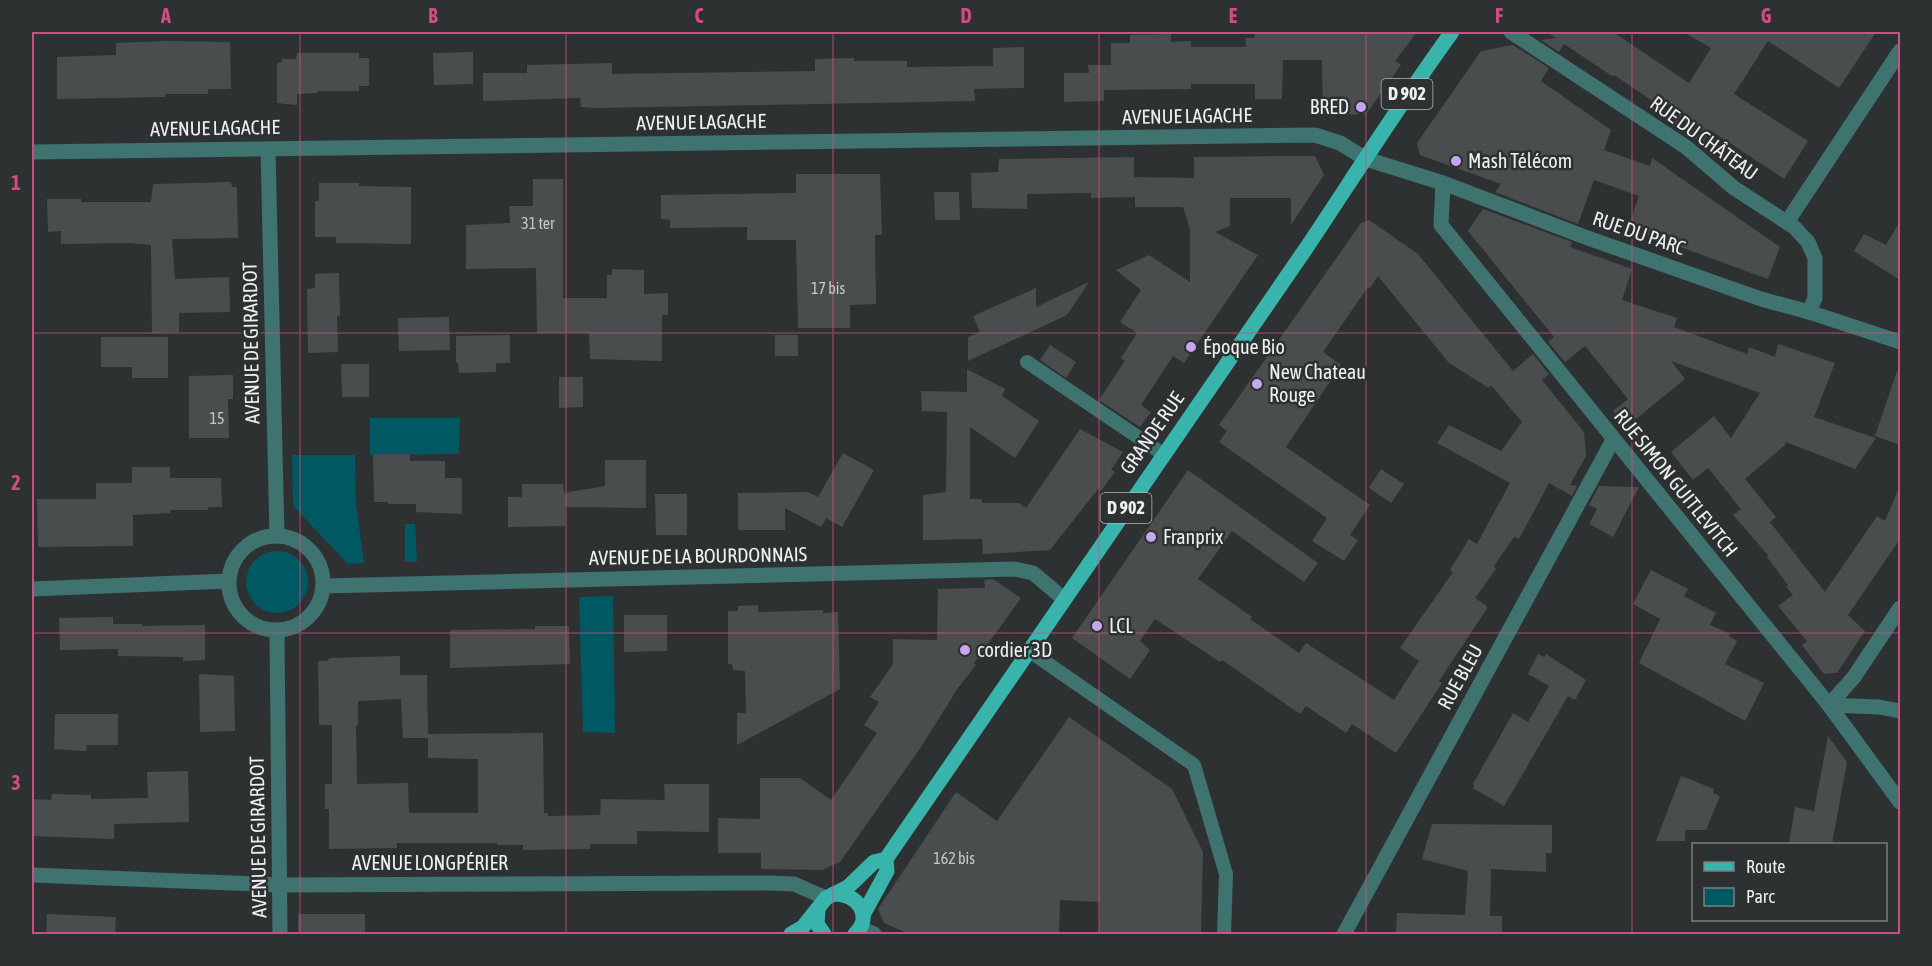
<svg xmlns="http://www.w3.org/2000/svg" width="1932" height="966" font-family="'Asap Condensed',sans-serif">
<rect width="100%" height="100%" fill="#2e3131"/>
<g fill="#005862">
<polygon points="370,418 460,418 459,454 370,455"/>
<polygon points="292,455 355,455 356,505 364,563 348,564 293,506"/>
<polygon points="405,524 415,524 417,562 405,562"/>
<circle cx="277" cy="582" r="31"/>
<polygon points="613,596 615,733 583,732 579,597"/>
</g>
<g fill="#4a4d4e" fill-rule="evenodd">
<polygon points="1255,32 1417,32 1395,61 1401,65 1366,114 1323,115 1322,60 1283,60 1282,99 1255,99 1255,84 1191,84 1191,89 1104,90 1104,101 1064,102 1064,73 1089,73 1088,65 1111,65 1111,43 1130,43 1130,35 1171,34 1171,42 1191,41 1191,47 1246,47 1245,38 1254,38"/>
<polygon points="1546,32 1613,32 1689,83 1711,48 1683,32 1876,32 1839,88 1768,41 1734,94 1808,141 1784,179 1710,130 1703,143 1665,118 1669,112 1614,75 1612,76 1564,44 1559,52 1541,40 1556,38"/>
<polygon points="164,41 230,42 231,89 208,89 208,94 165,94 165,97 57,99 57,57 116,55 116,43"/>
<polygon points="1513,45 1549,68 1541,81 1611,130 1604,150 1650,166 1652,158 1780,247 1768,279 1628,228 1639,196 1594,180 1578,224 1495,192 1501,184 1420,155 1417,143 1481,51"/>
<polygon points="1024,47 1024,88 974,89 975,101 595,108 581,107 580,98 483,101 483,73 527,73 527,65 612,63 612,74 815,71 815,59 854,58 854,61 907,61 907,67 993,66 993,48"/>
<polygon points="473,52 473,84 434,85 433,53"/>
<polygon points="297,53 359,53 359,58 369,58 369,86 359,86 359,91 318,91 318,93 297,94 297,105 277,103 277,63 282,62 282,59 296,59"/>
<polygon points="1315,156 1324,175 1291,225 1291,198 1230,198 1230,226 1215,232 1258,255 1184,363 1173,356 1141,405 1151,412 1140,427 1099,400 1125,361 1121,358 1137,333 1120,322 1141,290 1116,270 1149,255 1190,282 1190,229 1183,207 1135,207 1135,197 1091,198 1091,193 1027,194 1027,209 972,208 971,173 998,172 999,159 1134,157 1134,177 1194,178 1194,157"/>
<polygon points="796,174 880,174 882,235 875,235 876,304 850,305 850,328 798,328 796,240 747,240 747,227 670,228 670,220 661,219 661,195 796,193"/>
<polygon points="533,179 563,179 563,298 607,298 607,275 612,275 612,269 644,270 644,294 668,293 668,315 662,315 662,361 590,359 589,333 537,333 536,268 466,269 466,225 510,223 509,206 533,206"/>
<polygon points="231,182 232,187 237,187 238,238 172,239 175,279 229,277 230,312 179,313 179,332 152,333 151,245 130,243 61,244 61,231 48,232 47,199 81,199 81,202 151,202 153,184"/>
<polygon points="319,183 359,183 359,186 411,187 411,244 336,243 336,237 315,237 315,201 319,201"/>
<polygon points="934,192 959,192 960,220 935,220"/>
<polygon points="1483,209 1572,242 1570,247 1632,269 1622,300 1677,318 1674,327 1747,354 1749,347 1775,357 1778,344 1835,363 1814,417 1876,438 1855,469 1786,442 1784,446 1745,479 1776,517 1770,522 1825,592 1877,516 1885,521 1900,485 1900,539 1848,615 1865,631 1837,673 1824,674 1802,645 1807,641 1778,606 1793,595 1786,586 1788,585 1767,557 1768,555 1733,515 1741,509 1708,468 1693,480 1671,452 1714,416 1731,438 1760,393 1671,361 1685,379 1626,427 1613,411 1628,399 1585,346 1565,362 1548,342 1554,337 1468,231"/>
<polygon points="1369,220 1418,254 1513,371 1533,354 1549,374 1542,380 1584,432 1586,456 1570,485 1577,486 1572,496 1549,483 1519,539 1514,537 1494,566 1496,569 1475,598 1487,606 1486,610 1439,681 1442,683 1396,753 1352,724 1346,733 1306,706 1300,714 1222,660 1220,662 1155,619 1140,641 1150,650 1130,679 1072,638 1188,470 1318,563 1304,582 1232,531 1198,579 1252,617 1250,619 1299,653 1306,643 1394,700 1419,661 1400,648 1453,572 1450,570 1469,539 1477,544 1510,483 1437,443 1449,425 1501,451 1522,422 1491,385 1489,388 1449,363 1378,276 1370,288 1368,287 1323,352 1341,365 1286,447 1370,505 1350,535 1358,540 1344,561 1312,541 1327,518 1219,442 1227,431 1219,425 1361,223"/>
<polygon points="1900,221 1900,280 1854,251 1864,234 1886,245"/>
<polygon points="339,273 340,316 337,316 338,352 308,353 307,289 315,288 315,274"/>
<polygon points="1089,282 1067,315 968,361 968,337 980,332 973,316 1036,288 1036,307"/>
<polygon points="449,317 450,350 399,351 398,318"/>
<polygon points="510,335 510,363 496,363 496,372 459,373 458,363 456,363 456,336"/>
<rect x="775" y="335" width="23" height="21"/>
<polygon points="101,337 168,337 168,378 132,378 132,367 101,367"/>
<polygon points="1050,345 1076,362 1066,378 1040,360"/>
<polygon points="341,364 369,364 369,397 342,397"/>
<polygon points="967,369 1005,389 1002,396 1039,421 1015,458 970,427 970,499 982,499 982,503 1019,503 1026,508 1080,429 1123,452 1111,470 1115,472 1101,491 1098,489 1050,550 983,554 982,539 923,540 923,495 946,492 947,412 922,411 921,391 967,392"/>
<polygon points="1897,371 1900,372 1900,445 1875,436"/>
<polygon points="233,375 233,399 228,399 229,438 189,438 189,376"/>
<polygon points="559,377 583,377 583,407 559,408"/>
<polygon points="843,453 874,470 842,527 826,518 821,527 785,508 785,530 738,530 738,493 808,492 818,497"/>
<polygon points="373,454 410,454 410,461 445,461 445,478 462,478 462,514 416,512 416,504 388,504 388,502 374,502"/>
<polygon points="605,460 646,460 646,508 565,507 565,526 508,527 508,497 522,497 522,484 563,484 564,493 605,486"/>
<polygon points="132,467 170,467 170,478 221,478 222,507 208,507 208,510 170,510 170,513 133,515 133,546 38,547 37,499 96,499 96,483 132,483"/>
<polygon points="1381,469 1404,484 1391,503 1369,488"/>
<polygon points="1599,486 1639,487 1613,537 1589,524 1597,509 1589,505"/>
<polygon points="655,494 687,494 687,535 656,535"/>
<polygon points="1651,570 1688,589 1684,596 1716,613 1710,625 1730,634 1729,637 1737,641 1725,664 1764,683 1745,721 1639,663 1660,619 1633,604"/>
<polygon points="993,579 1021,598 974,663 976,665 958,688 921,747 840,862 822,870 761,869 761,853 718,853 718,818 760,819 760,778 800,778 831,800 877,733 864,725 879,702 870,697 893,664 893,639 937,640 938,589 985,588 984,580"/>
<polygon points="758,605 758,612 823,610 823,613 838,612 840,689 737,745 737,713 746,713 745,671 733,670 732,664 728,664 728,611 738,611 738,606"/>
<polygon points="624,615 667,615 667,651 624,652"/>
<polygon points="113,617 113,624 142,624 142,626 205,625 205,660 183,661 183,657 118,656 118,649 60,650 59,618"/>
<polygon points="535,626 569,626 570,664 450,668 450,630 535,629"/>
<polygon points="1538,654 1544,657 1546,654 1586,680 1575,700 1568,696 1504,806 1473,788 1474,785 1473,784 1513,713 1528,722 1549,686 1528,674"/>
<path d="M400,656v19h27l1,59 115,-1 1,80h3l1,3 52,-1 1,-16 64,1 -1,-16h45v48l-72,-1v13h-47v5l-67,1v-5h-26v-2h-100v5l-68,1v-40h-4v-25h7v-59h-13l-1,-64h10l1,-3zM401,699l2,39h25v20l50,1v54h-69l-1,-30 -51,1 -1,-59h2v-24z"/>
<polygon points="199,674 234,676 235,731 200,732"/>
<polygon points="55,714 118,714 118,745 87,745 86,751 54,749"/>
<polygon points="1069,717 1172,789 1203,852 1201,934 1099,934 1100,902 1060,900 1059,934 910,934 884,923 878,909 956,792 997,821"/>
<polygon points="1828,736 1847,762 1832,844 1789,844 1795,807 1814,811"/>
<polygon points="188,771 189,822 114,824 114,839 32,836 32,799 51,800 52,794 91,795 91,799 148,798 147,772"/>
<polygon points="1681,776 1714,789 1713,793 1720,796 1706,830 1685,830 1685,841 1656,841"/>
<polygon points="1432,824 1552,825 1552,853 1546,853 1546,872 1491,869 1490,916 1502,916 1502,934 1396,934 1397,913 1465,915 1468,871 1422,859"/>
<polygon points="47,914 116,917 115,934 46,934"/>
<rect x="298" y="914" width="67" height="20"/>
</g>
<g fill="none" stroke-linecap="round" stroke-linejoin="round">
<g stroke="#3f736f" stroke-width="14">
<polyline points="1027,362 1163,454"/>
<polyline points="1028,650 1194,765 1226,874 1224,934"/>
</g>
<g stroke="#3f736f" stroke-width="15">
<polyline points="1511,32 1686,147 1734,188 1794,227 1808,242 1815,258 1815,298 1809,312"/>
<polyline points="268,149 277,536"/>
<polyline points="32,152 1315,135 1340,143 1366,159 1443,183 1585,237 1761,299 1809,312 1900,342"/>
<polyline points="1443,183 1441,225 1829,705 1900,802"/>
<polyline points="1787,222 1900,51"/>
<circle cx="276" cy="583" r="47"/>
<polyline points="323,586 1015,569 1033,573 1064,599"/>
<polyline points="32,589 229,581"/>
<polyline points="277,630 280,934"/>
<polyline points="1829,705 1854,677 1900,608"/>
<polyline points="1829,705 1879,707 1900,711"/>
<polyline points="32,875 279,885 768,883 794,884 826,898"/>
<polyline points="860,928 874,934"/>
<polyline points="1344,934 1613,440"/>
</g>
<g stroke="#39b4ad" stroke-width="15">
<path d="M834,894c23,-1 40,22 21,40"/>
<polyline points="818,909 817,924 824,934"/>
<polyline points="863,915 887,871 886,859"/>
<path d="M791,934l12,-7 23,-29 22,-11 26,-25 12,-3 421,-612c48,-72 94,-145 145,-215"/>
</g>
</g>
<path fill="none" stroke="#cd4e80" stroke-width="1.5" stroke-opacity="0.55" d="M300,32v902M566,32v902M833,32v902M1099,32v902M1366,32v902M1632,32v902M32,333h1868M32,633h1868"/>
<g fill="#c6a6f0" stroke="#2e3131" stroke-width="2">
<circle cx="1361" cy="107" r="6"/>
<circle cx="1456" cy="161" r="6"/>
<circle cx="1191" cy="347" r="6"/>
<circle cx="1257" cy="384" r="6"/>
<circle cx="1151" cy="537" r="6"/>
<circle cx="1097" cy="626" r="6"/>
<circle cx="965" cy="650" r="6"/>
</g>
<g text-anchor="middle" stroke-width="5" stroke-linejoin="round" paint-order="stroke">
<g font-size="16" fill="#c5c7c8">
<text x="538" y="229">31 ter</text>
<text x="828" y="294">17 bis</text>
<text x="217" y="424">15</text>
<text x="954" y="864">162 bis</text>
</g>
<g fill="#2e3131" stroke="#b4b7b7" stroke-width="1.5">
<rect x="1381.5" y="79" width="51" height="30" rx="4.5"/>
<rect x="1100.5" y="493" width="51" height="30" rx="4.5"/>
</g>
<g font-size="18" font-weight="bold" fill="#eef0f1">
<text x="1407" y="100">D 902</text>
<text x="1126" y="514">D 902</text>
</g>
<g font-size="20" fill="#eef0f1" stroke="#2e3131" text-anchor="start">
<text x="1349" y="114" text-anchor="end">BRED</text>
<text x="1468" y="168">Mash Télécom</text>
<text x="1203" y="354">Époque Bio</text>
<text x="1269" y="379">New Chateau<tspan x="1269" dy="23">Rouge</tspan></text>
<text x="1163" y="544">Franprix</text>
<text x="1109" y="633">LCL</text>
<text x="977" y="657">cordier 3D</text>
</g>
<g font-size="20" fill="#eef0f1" stroke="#2e3131">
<text transform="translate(1187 116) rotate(-1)" y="7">AVENUE LAGACHE</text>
<text transform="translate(701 122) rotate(-1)" y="7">AVENUE LAGACHE</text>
<text transform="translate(215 128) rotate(-1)" y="7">AVENUE LAGACHE</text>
<text transform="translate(1704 138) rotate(36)" y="7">RUE DU CHÂTEAU</text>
<text transform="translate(1639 233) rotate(19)" y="7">RUE DU PARC</text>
<text transform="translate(251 343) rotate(-91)" y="7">AVENUE DE GIRARDOT</text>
<text transform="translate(1152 433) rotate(-55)" y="7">GRANDE RUE</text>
<text transform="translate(1676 483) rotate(51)" y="7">RUE SIMON GUITLEVITCH</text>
<text transform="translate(698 556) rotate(-1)" y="7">AVENUE DE LA BOURDONNAIS</text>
<text transform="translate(1460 677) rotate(-61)" y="7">RUE BLEU</text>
<text transform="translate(258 837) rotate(-91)" y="7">AVENUE DE GIRARDOT</text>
<text x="430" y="870">AVENUE LONGPÉRIER</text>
</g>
</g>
<rect width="1932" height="966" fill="none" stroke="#2e3131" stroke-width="66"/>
<rect x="1692" y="843" width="195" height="78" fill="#2e3131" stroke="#7b7d7e" stroke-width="1.5"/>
<rect x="1704" y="862" width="30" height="9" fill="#39b4ad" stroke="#7b7d7e" stroke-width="1.5"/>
<text x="1746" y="873" font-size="18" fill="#eef0f1">Route</text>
<rect x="1704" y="888" width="30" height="18" fill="#005862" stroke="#7b7d7e" stroke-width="1.5"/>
<text x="1746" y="903" font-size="18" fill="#eef0f1">Parc</text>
<rect x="33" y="33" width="1866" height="900" fill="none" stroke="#cd4e80" stroke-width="2"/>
<g font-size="20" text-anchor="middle" font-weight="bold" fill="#cd4e80">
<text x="166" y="23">A</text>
<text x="433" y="23">B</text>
<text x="699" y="23">C</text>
<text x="966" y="23">D</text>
<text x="1233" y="23">E</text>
<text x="1499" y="23">F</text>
<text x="1766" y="23">G</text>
<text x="16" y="190">1</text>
<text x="16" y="490">2</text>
<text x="16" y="790">3</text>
</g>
</svg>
